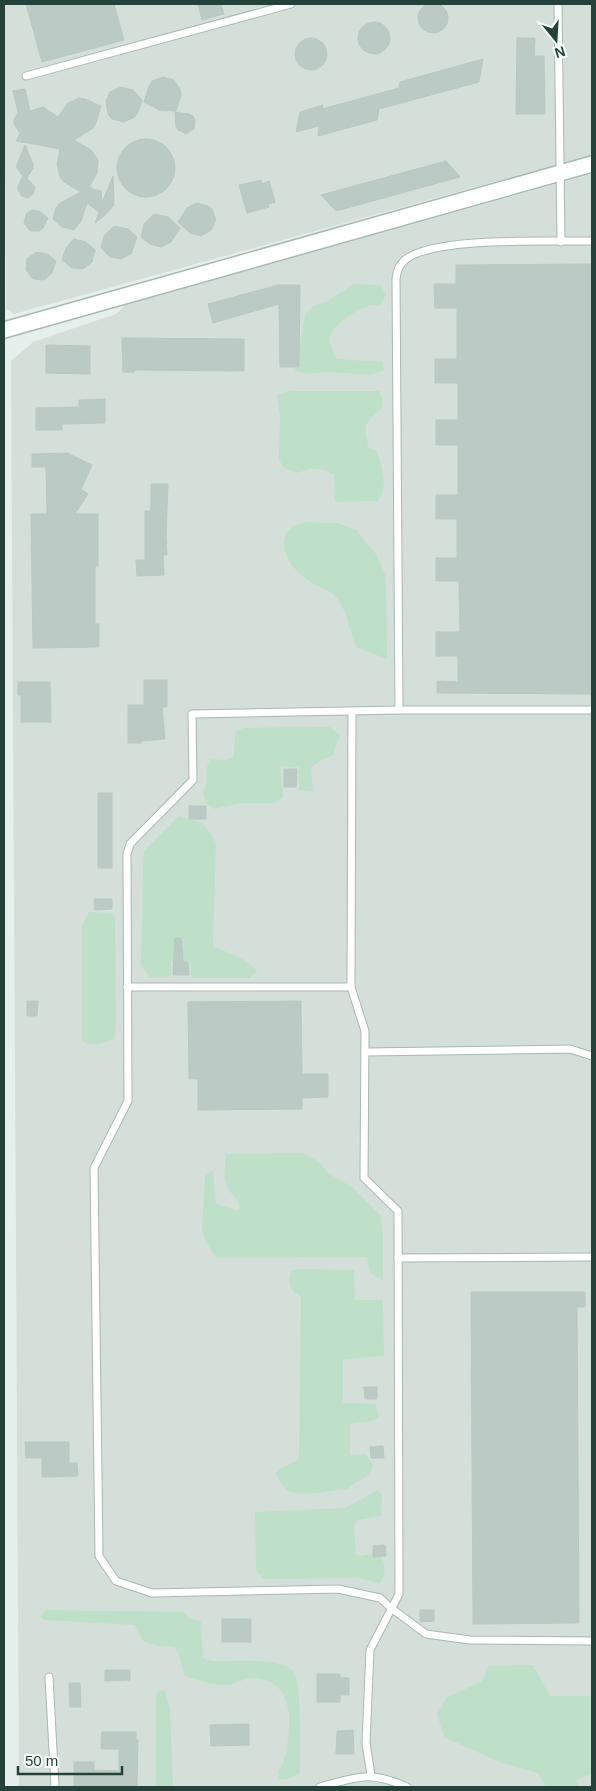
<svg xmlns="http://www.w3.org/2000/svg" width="596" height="1791" font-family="Helvetica,sans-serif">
<rect width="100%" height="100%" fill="#e6efeb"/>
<g fill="#d4dfda">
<polygon points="4,4 592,4 592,155 14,314 6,308"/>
<polygon points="592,174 592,1787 19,1787 11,361 33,342 116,314 126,304"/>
</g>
<g fill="#bfe0c8">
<path d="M354,284l26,1 6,9 -6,11c-4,0 -8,0 -12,1 -12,4 -36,19 -38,32 -1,7 4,15 7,21l46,3 1,8 -13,5 -44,-3 -19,2 -13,-3 10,-56 8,-9 14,-5z"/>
<path d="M290,391h89l4,8 -1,9c-18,17 -19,14 -13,40l8,3c5,17 12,35 1,50l-43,1 -1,-27 -9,-5 -14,-1 -15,4 -13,-6 -4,-8 1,-44 -3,-21z"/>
<path d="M305,522l33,1 18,7 20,24 10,22 1,83 -31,-12c-7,-18 -9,-39 -23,-53 -7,-5 -16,-8 -24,-13 -12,-8 -25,-22 -25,-36 0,-15 8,-19 21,-23z"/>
<path d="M330,727l10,8 -7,20 -13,6 -9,6 2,24 -14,-1v-23l-19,-1 3,32 -9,5h-33l-27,6 -8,-6 -3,-10c6,-10 0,-25 8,-34l13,1 9,-3 3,-25 7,-4z"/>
<path d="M179,816l25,8 12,19 -3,104c13,4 38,13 44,25l-8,6h-55l-3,-3 -1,-14h-19v15l-3,1h-19l-8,-12 2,-100 1,-14z"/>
<path d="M89,912l23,1 3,5 1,107 -2,14c-10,4 -22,9 -32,2v-117z"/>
<path d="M303,1153l16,9 9,11 24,14 29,29 2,18v47l-13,-8 -3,-16 -150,1 -5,-6 -8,-15 -2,-8 3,-53 8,-6 3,34 23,7v-8c-18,-21 -15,-23 -13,-49z"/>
<path d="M300,1269l54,1 1,30h28l1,56 -41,3v44l32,1 4,13 -7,4 -22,3v31l16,-1 7,12c-6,15 -14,12 -25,23 -15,1 -44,8 -57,3 -8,-3 -12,-11 -15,-18l3,-5 19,-9 1,-7 2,-156c-11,-7 -14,-13 -10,-26z"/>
<path d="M378,1490l4,5 -1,21 -23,4 -4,5 2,29 4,2 20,-4c5,12 7,21 0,32l-21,-6 -95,1 -8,-8 -1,-59 90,-4z"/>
<path d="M46,1610l137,2 6,6 12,4 2,36c12,6 27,2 41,3 14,0 38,-1 49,10 10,10 6,84 7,102l-13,6h-8l-1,-8c10,-12 9,-29 11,-44 2,-24 -7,-48 -35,-49 -10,0 -20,7 -30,7 -15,-1 -27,-4 -40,-10l-5,-20 -4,-8 -17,-1 -14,-4 -10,-17 -90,-5 -4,-4z"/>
<polygon points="533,1665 550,1696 592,1696 592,1774 576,1780 578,1787 546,1787 538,1773 499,1762 444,1737 437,1714 446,1698 482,1681 489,1666"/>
<polygon points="165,1690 170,1709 173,1787 156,1787 156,1693 159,1691"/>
</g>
<g fill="#bbcac4" stroke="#b8c9c2">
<circle cx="433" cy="18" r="15"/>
<polygon points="26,4 114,4 124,40 42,62"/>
<polygon points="198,4 221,4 224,14 202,20"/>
<circle cx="374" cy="38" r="16"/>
<polygon points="517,38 535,38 534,56 544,56 545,114 516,114"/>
<circle cx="311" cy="54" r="16"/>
<polygon points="483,59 479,82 379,109 377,120 318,136 319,126 296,132 300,112 323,105 322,109 399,88 400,82"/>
<polygon points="163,77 174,80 180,89 181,95 176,111 159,110 144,102 149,86 152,81"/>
<polygon points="121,87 133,90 142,100 138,112 135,117 124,122 112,119 108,114 106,101 110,92"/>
<polygon points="25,89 30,111 43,107 58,117 68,103 79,98 85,99 101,106 96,123 93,128 74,140 91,150 98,160 97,173 88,189 92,187 91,189 101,191 102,203 113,176 114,205 104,216 95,223 99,212 87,203 81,221 74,230 62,227 53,219 56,208 60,203 81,192 64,182 60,177 57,165 60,149 16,141 20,133 14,124 14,120 18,112 13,91"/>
<polygon points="175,112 189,114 193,116 195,120 194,129 186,134 178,130 176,127"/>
<circle cx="146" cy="168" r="29"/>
<polygon points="25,145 33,164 33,168 27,178 35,187 33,194 28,198 22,196 18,190 18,186 23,176 16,167"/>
<polygon points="446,161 460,177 336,211 321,195"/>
<polygon points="261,180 262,184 269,181 275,202 268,204 269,207 247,213 239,185"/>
<polygon points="197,203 208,206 212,209 216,220 211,230 201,236 190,233 178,222 187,208"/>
<polygon points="32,210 39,211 48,218 43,228 39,231 30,231 24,223 26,214"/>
<polygon points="154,214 168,217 180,228 171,242 161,247 150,244 141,237 144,224"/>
<polygon points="114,226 128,229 137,237 131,254 121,259 110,257 101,248 104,236"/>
<polygon points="74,239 86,242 95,250 92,262 83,269 72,268 62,260 66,248"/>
<polygon points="36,252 47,254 56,261 52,273 44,280 33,279 26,270 27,259"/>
<polygon points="592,264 592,694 437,693 437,681 458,682 458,656 436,656 436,632 460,632 459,581 436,581 436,558 457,558 457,519 436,519 436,495 458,495 458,445 436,445 436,420 458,420 458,383 435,383 435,359 457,359 457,308 435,308 434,284 456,284 456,265"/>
<polygon points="278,285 300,285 299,367 280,367 279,304 213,323 208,304"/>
<polygon points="122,338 244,339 244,371 134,370 134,372 123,372"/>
<polygon points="46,345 90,346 90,374 46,373"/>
<polygon points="105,399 105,423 62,424 62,430 36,430 36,408 79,407 79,400"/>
<polygon points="67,453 92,465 81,489 88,494 75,514 98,514 98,566 95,566 95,624 99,624 99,647 33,648 31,514 47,514 46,467 32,467 32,454"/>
<polygon points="151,484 168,484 166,537 167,555 163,555 164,575 137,576 136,560 145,560 145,511 151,511"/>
<polygon points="144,680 167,680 167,707 162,707 165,739 141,741 141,743 128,743 128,705 144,705"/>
<polygon points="18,682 50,682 51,722 21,722 21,695 18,695"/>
<polygon points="284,769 297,769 296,787 284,787"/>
<rect x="98" y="793" width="14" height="75"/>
<rect x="189" y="806" width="17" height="13"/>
<polygon points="94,899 112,899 112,909 95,910"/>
<polygon points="175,938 181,938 183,962 188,962 189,975 173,975"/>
<polygon points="27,1001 38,1001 37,1016 27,1016"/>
<polygon points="301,1001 302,1074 328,1074 328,1097 302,1098 302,1109 198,1110 198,1079 189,1079 188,1002"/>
<polygon points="471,1292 585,1292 585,1307 577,1307 579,1623 473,1624"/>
<polygon points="364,1387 377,1387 377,1399 365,1399"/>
<polygon points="25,1442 69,1442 69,1463 77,1463 78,1476 42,1477 42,1458 26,1458"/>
<polygon points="383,1446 384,1458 371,1458 370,1447"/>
<polygon points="385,1545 386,1556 373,1557 373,1546"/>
<polygon points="420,1610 434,1610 434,1621 420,1622"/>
<rect x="222" y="1619" width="29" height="23"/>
<polygon points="105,1670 130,1670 130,1680 105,1681"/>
<polygon points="317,1674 340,1674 340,1678 349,1678 349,1695 340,1695 340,1702 317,1702"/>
<polygon points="69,1683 80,1683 81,1707 70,1707"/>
<polygon points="249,1724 249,1745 211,1746 210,1725"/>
<polygon points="353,1730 354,1754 336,1754 337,1731"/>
<polygon points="102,1732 136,1732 136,1740 138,1740 137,1787 74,1787 74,1762 94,1762 94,1770 119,1771 119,1749 101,1749"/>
</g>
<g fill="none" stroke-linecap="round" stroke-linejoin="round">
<defs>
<g id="lane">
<polyline points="558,4 561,242"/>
<polyline points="26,76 291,4"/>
<path d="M399,710l-3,-431c1,-9 3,-14 10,-20 31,-23 145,-17 186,-18"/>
<polyline points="592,710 399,710 192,714 193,780 130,844 127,854 128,1101 94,1168 99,1556 116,1581 152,1593 338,1589 380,1598 391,1608 426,1634 470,1640 592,1641"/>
<polyline points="352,712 351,987 365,1031 364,1178 398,1211 399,1594 370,1650 366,1743 371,1775"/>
<polyline points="127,987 351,987"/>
<polyline points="365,1052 570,1049 592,1056"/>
<polyline points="398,1258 592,1257"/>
<polyline points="49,1677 55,1787"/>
<path d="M320,1787c38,-10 49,-17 87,0"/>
</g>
<polyline id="secondary" points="4,330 592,164"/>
</defs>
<use href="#lane" stroke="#a8b8b2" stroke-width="9"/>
<use href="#secondary" stroke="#a4bbb3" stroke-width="18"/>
<use href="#lane" stroke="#fff" stroke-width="7"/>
<use href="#secondary" stroke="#fff" stroke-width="15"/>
</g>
<rect width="596" height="1791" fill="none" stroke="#24423a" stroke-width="10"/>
<g transform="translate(556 40) rotate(162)" stroke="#f7fbf9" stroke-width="4" paint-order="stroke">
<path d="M0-4L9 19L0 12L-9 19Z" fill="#24423a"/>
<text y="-8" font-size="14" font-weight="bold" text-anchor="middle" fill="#24423a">N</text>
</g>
<path d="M18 1766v8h104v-8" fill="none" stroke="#24423a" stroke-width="2.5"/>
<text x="25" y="1766" font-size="15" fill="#24423a" stroke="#f7fbf9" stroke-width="4" paint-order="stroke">50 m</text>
</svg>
